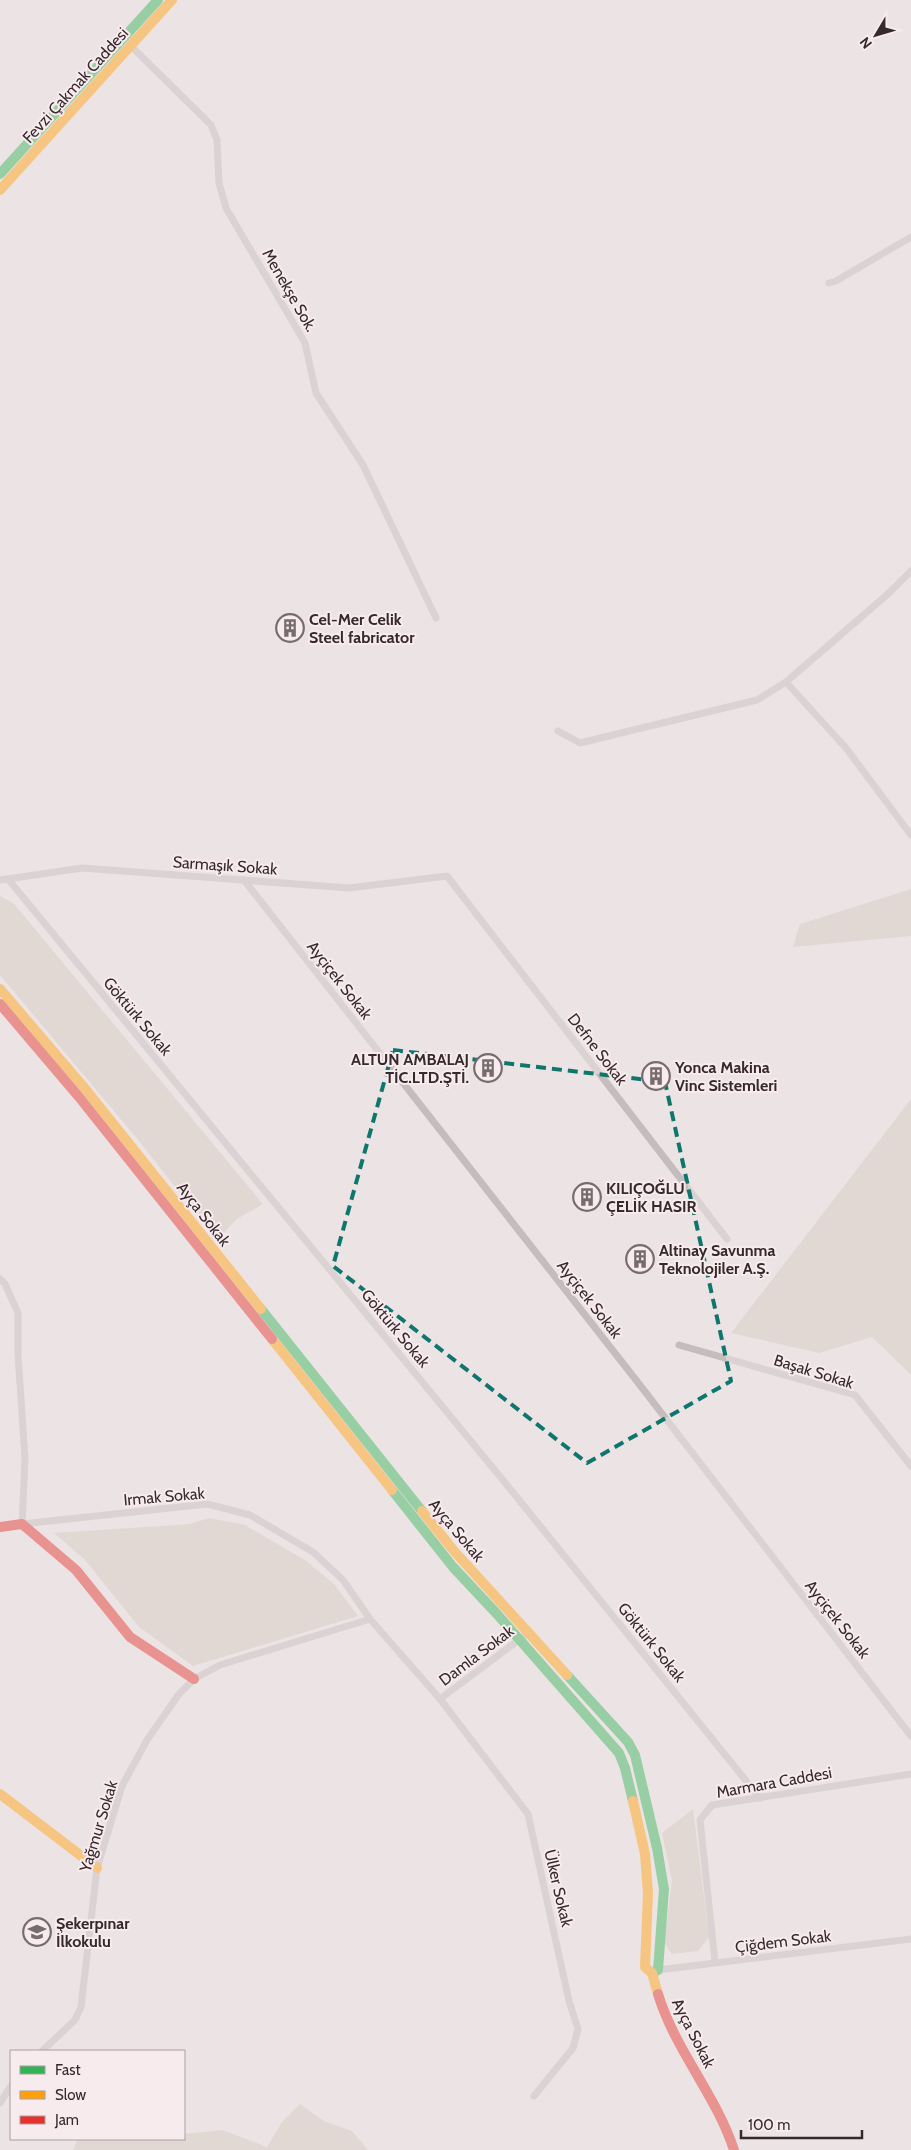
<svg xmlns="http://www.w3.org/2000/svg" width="911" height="2150" font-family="Cabin,sans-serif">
<rect width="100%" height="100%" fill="#ece3e4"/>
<g fill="#d3cabf">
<polygon points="911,889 911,936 793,947 800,924"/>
<polygon points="0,896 13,903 20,911 263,1204 237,1219 217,1240 139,1141 0,975"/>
<polygon points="911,1099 911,1375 872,1337 819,1353 731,1333"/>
<polygon points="209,1518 245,1525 305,1560 334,1584 358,1616 193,1666 139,1627 85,1560 54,1533 190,1524"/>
<polygon points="693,1809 709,1937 698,1951 672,1954 664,1943 672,1881 662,1833"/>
<polygon points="300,2104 324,2121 352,2131 368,2150 73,2150 78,2139 184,2139 184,2134 222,2130 267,2147 282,2122"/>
</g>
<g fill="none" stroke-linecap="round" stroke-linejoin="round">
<g stroke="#c5bcbe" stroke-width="7">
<polyline points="131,46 211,125 217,140 219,183 226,208 305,343 316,393 363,465 436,618"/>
<polyline points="829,283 836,281 911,237"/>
<polyline points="786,682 846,748 911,835"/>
<polyline points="558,731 580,743 757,700 786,682 889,593 911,571"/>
<polyline points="8,879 507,1485 760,1798"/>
<polyline points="0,880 82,868 349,888 447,876 727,1239"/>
<polyline points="244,880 636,1380 911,1736"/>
<polyline points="0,1279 5,1284 18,1313 18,1354 25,1459 22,1524 207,1504 250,1515 313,1552 343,1580 370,1619 440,1699 528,1814 569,2001 578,2029 573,2048 534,2096"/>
<polyline points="679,1345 855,1395 911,1466"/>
<polyline points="440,1699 528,1633"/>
<polyline points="715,1962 700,1820 712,1805 911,1774"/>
<polyline points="658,1970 911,1939"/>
<polyline points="42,2051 75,2020 81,2007 97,1868 122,1786 147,1740 179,1694 194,1679 220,1665 370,1619"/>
<polyline points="0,2103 11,2086"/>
</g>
<g stroke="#30b455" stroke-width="10">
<polyline points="0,174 158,0"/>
<polyline points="261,1309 422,1511"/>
<polyline points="392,1490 453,1567 497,1614 619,1753 625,1768 633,1801"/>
<polyline points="567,1675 628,1742 635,1755 657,1848 664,1889 658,1970 652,1973"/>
</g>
<g stroke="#ff9f0a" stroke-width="10">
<polyline points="0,190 172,0"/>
<polyline points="0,989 87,1091 261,1309"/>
<polyline points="272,1339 392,1490"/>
<polyline points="422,1511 454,1551 567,1675"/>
<polyline points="0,1794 97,1868"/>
<polyline points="633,1801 645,1854 648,1893 645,1967 652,1973 658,1994"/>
</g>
<g stroke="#e5322d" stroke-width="10">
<polyline points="0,1004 79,1097 272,1339"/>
<polyline points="0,1527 22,1524 76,1570 130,1637 194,1679"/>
<path d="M658,1994c17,56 58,101 76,156"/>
</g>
</g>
<path d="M0 0H911V2150H0ZM393,1050l272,32 66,299 -144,82 -254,-197z" fill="#ece3e4" fill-opacity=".55" fill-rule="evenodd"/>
<path fill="none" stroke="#0f766e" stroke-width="4" stroke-dasharray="10 6" stroke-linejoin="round" d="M393,1050l272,32 66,299 -144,82 -254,-197z"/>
<defs>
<symbol id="building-ring" viewBox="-11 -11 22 22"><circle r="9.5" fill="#f8ebed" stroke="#766b6e" stroke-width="1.5"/><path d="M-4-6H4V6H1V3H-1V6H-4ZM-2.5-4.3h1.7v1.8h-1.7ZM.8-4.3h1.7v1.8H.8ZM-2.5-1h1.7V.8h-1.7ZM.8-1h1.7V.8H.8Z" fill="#766b6e"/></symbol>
<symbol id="school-ring" viewBox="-11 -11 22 22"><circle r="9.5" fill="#f8ebed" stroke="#766b6e" stroke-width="1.5"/><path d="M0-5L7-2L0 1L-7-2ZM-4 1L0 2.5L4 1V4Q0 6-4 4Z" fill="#766b6e"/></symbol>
</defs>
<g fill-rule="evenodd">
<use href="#building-ring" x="274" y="612" width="32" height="32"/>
<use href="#building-ring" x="472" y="1052" width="32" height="32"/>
<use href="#building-ring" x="640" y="1060" width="32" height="32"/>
<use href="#building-ring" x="571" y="1181" width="32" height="32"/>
<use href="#building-ring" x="624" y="1243" width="32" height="32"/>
<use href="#school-ring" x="21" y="1916" width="32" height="32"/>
</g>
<g text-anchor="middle" stroke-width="4" stroke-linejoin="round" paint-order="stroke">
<g font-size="16" fill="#362a2e" stroke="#f8ebed">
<text transform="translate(75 85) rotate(-48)" y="6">Fevzi Çakmak Caddesi</text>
<text transform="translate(290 290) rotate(60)" y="6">Menekşe Sok.</text>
<text transform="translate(225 865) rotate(4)" y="6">Sarmaşık Sokak</text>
<text transform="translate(340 980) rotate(52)" y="6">Ayçiçek Sokak</text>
<text transform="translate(138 1016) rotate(50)" y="6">Göktürk Sokak</text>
<text transform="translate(598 1049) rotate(52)" y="6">Defne Sokak</text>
<text transform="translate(204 1214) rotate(52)" y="6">Ayça Sokak</text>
<text transform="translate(590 1299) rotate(52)" y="6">Ayçiçek Sokak</text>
<text transform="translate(396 1328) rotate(50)" y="6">Göktürk Sokak</text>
<text transform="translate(814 1371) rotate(17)" y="6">Başak Sokak</text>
<text transform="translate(164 1496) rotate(-5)" y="6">Irmak Sokak</text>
<text transform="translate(457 1530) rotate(50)" y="6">Ayça Sokak</text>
<text transform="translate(838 1619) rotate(52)" y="6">Ayçiçek Sokak</text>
<text transform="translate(652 1642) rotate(51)" y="6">Göktürk Sokak</text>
<text transform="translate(476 1655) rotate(-37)" y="6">Damla Sokak</text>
<text transform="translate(774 1782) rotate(-10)" y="6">Marmara Caddesi</text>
<text transform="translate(98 1826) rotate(-73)" y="6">Yağmur Sokak</text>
<text transform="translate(559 1888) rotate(77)" y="6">Ülker Sokak</text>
<text transform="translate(783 1941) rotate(-7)" y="6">Çiğdem Sokak</text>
<text transform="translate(694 2033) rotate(63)" y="6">Ayça Sokak</text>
</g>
<g font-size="16" font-weight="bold" fill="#362a2e" stroke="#f8ebed" text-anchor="start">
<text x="309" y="625">Cel-Mer Celik<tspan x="309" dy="18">Steel fabricator</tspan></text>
<text x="469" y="1065" text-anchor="end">ALTUN AMBALAJ<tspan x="469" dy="18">TİC.LTD.ŞTİ.</tspan></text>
<text x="675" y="1073">Yonca Makina<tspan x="675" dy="18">Vinc Sistemleri</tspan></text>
<text x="606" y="1194">KILIÇOĞLU<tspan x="606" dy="18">ÇELİK HASIR</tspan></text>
<text x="659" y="1256">Altinay Savunma<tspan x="659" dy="18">Teknolojiler A.Ş.</tspan></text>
<text x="56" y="1929">Şekerpınar<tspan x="56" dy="18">İlkokulu</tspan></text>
</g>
</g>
<rect x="10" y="2050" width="175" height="90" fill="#f8ebed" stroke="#aa9ea1"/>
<rect x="20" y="2066" width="25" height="8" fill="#30b455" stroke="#aa9ea1"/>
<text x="55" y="2075" font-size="15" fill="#362a2e">Fast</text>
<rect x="20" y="2091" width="25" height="8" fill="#ff9f0a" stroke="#aa9ea1"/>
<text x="55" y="2100" font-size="15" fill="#362a2e">Slow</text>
<rect x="20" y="2116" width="25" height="8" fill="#e5322d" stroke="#aa9ea1"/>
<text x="55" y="2125" font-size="15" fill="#362a2e">Jam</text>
<g transform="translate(876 35) rotate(232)" stroke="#f8ebed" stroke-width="4" paint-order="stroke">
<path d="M0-4L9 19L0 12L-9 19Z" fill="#362a2e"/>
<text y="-8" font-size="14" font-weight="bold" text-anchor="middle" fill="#362a2e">N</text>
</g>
<path d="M741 2130v8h121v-8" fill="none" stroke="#362a2e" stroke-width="2.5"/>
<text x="748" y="2130" font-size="15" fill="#362a2e" stroke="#f8ebed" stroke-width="4" paint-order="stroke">100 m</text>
</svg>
